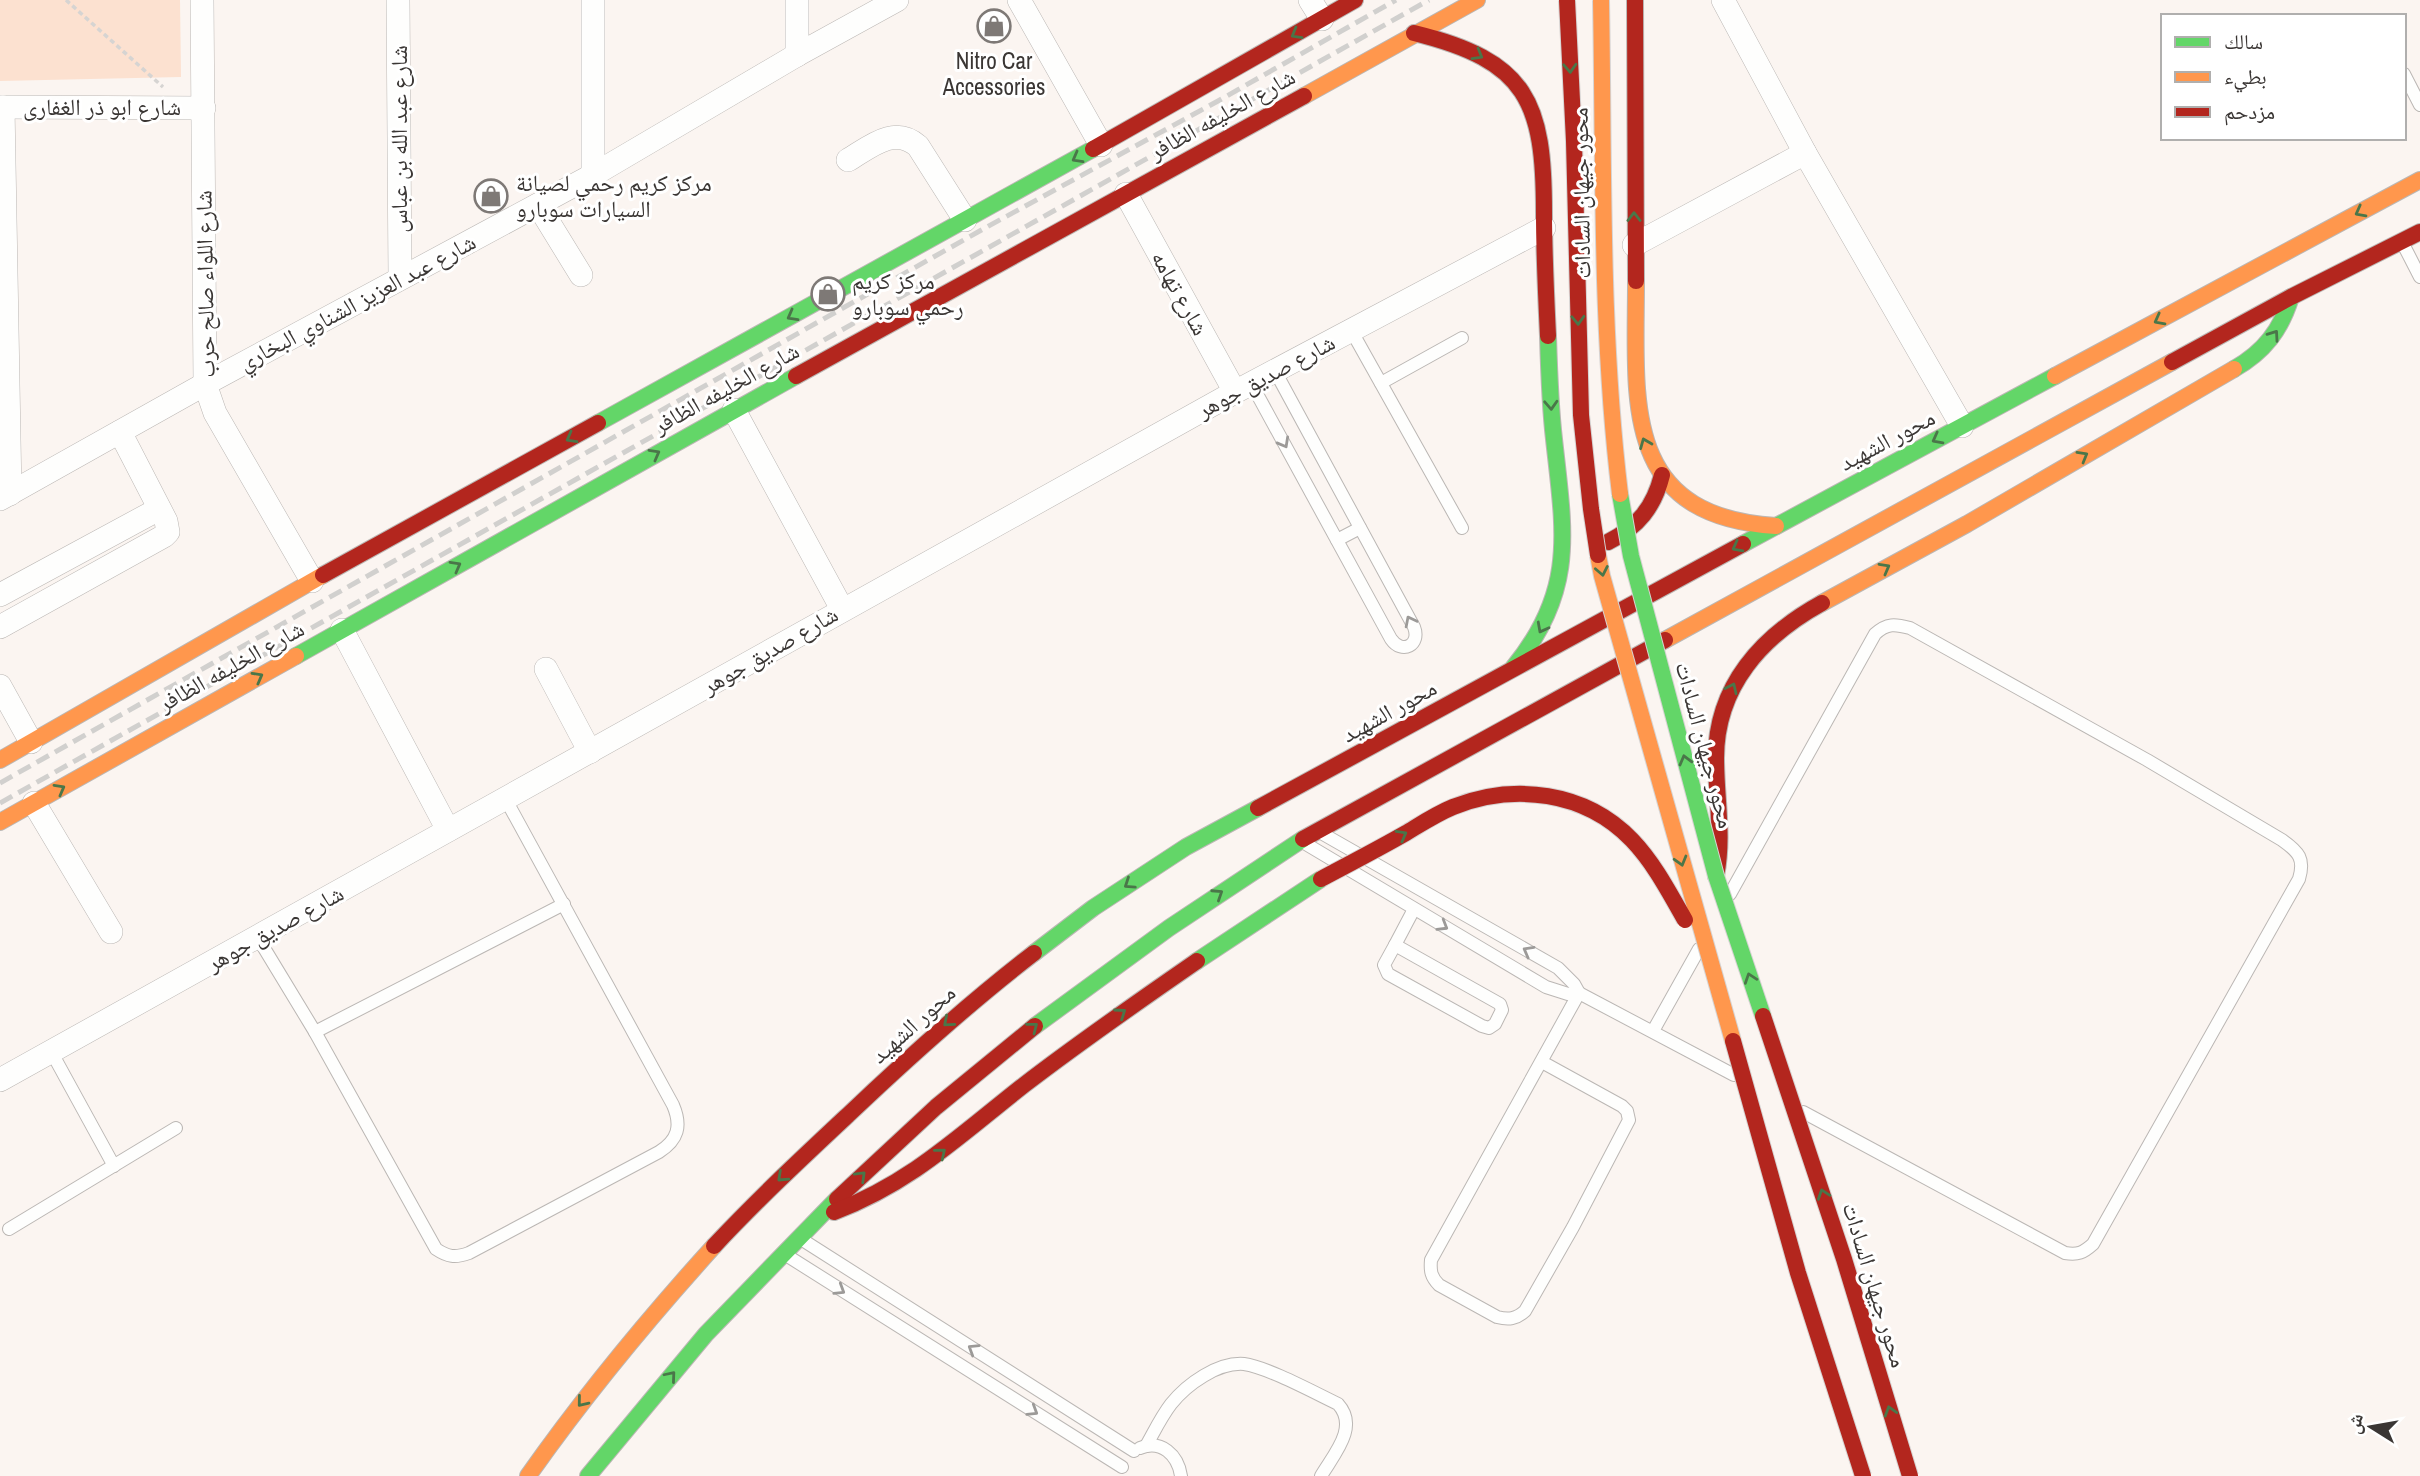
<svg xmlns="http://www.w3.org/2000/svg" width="2420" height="1476" font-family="'Archivo Narrow','Noto Naskh Arabic',sans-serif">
<rect width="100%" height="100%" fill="#fbf5f1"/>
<polygon fill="#fce1d0" points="0,0 180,0 181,77 0,81"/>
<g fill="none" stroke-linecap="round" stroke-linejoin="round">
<defs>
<g id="lane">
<polyline points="2404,74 2420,105"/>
<polyline points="2402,242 2420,277"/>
<polyline points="1351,330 1462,528"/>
<path d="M1251,383l140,256c11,16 30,6 23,-12l-139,-256"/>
<polyline points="1381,383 1462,338"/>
<polyline points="1337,540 1360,528"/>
<polyline points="1323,834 1558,968 1574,984 1579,993"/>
<polyline points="1306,844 1546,987 1568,994 1579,993 1734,1075"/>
<path d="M1730,894l145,-260c12,-11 20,-10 35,-6l237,132 135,80c17,12 23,19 17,39l-206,365c-10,9 -15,11 -28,9l-262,-141"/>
<path d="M258,938l57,94 121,217c12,8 19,9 33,4l190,-101c19,-12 23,-26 14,-47l-168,-307"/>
<polygon points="1395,945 1500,1004 1502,1010 1495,1024 1489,1028 1482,1026 1388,974 1384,965"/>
<polyline points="1395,945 1414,909"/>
<polyline points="1653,1031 1699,949"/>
<polyline points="315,1032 564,904"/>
<polyline points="52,1053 114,1166"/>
<path d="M1542,1062l80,44 5,5 2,9 -56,107 -48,84c-9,8 -16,9 -28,6l-58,-32c-8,-8 -9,-14 -8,-25l148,-267"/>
<polyline points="9,1229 176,1128"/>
<polyline points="801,1239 1134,1451"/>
<polyline points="786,1255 1122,1467"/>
<path d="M1146,1446c8,-14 15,-29 25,-42 16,-20 47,-42 73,-40 23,3 71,29 94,40 21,23 -4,50 -17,72"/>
<path d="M1140,1448c21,-9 38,7 41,28"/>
</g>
<g id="street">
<polyline points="202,0 205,384 215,413 312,581"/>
<polyline points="398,0 400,278"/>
<polyline points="797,0 797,55"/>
<polyline points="1019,0 1101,145"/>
<polyline points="1310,0 1322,19"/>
<polyline points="1723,0 1805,153 1962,426"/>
<polyline points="0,107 204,108"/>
<polyline points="3,107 10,494"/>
<path d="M848,160c22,-13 46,-35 70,-14l47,74"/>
<polyline points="593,175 593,0"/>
<polyline points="1126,194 1235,392"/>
<polyline points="538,205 581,275"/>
<polyline points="1634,245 1805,153"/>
<polyline points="734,410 842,609"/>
<polyline points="0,499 205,384 593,175 797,55 897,0"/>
<polyline points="0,595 159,509"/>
<polyline points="0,627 164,536 168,532 166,521 120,432"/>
<polyline points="342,630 448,830"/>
<polyline points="546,669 590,752"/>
<polyline points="0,686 31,742"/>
<polyline points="34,803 111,932"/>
<polyline points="0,1080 1235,392 1544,228"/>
</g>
<g id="fast">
<path d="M2234,369c30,-17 47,-39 57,-72"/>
<polyline points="598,423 1093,149"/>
<polyline points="1743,544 2055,376"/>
<polyline points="296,656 796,376"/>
<path d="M1513,668c64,-78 51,-137 41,-229 -4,-34 -5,-69 -6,-103"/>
<polyline points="1034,953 1093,908 1186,847 1258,808"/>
<polyline points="1197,961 1321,879"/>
<polyline points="1035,1026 1169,928 1303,839"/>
<polyline points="588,1476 706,1334 837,1199"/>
</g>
<g id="slow">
<polyline points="1304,96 1477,0"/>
<path d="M1636,281c0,120 -16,235 140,245"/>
<polyline points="2055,376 2420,180"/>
<polyline points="1822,603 1967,524 2234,369"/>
<polyline points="1665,640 2172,362"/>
<polyline points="0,760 323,575"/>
<polyline points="0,822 296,656"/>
<path d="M528,1476c57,-81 120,-157 186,-230"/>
</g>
<g id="jam">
<polyline points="1635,0 1636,281"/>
<path d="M1414,33c114,28 130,69 130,180 0,41 2,82 4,123"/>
<polyline points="1093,149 1355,0"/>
<polyline points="2172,362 2291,297 2420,232"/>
<polyline points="796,376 1304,96"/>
<path d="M1608,542c30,-15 46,-35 54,-67"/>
<polyline points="323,575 598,423"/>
<polyline points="1258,808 1743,544"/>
<polyline points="1303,839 1665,640"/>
<path d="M1716,876c8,-40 0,-77 0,-118 0,-72 46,-122 106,-155"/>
<polyline points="837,1199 936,1107 1035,1026"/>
<path d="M834,1212c77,-29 126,-77 190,-127 56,-43 115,-84 173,-124"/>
<path d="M714,1246c43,-46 88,-88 134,-131 60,-57 121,-112 186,-162"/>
</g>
</defs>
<use href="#lane" stroke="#bbb7b4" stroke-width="14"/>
<use href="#street" stroke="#bbb7b4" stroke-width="24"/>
<use href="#fast" stroke="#bbb7b4" stroke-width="18"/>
<use href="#slow" stroke="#bbb7b4" stroke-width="18"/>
<use href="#jam" stroke="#bbb7b4" stroke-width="18"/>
<polyline stroke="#d6d4d2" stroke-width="3.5" stroke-dasharray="5 3.5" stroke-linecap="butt" points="66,0 163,87"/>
<use href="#lane" stroke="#fefefd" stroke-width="12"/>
<use href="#street" stroke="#fefefd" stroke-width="23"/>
<use href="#fast" stroke="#63d668" stroke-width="16"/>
<use href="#slow" stroke="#ff974d" stroke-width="16"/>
<use href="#jam" stroke="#b3261e" stroke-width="16"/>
<g stroke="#d1d0ce" stroke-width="5" stroke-dasharray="14 7" stroke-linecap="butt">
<polyline points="0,783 985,228 1218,101 1396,0"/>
<polyline points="0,803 1429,0"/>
</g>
<defs>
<polyline id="fast-bridge" points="1620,494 1631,556 1716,876 1763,1016"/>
<g id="slow-bridge">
<path d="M1601,0c3,165 -1,330 19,494"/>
<polyline points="1598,555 1602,576 1733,1041"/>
</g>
<g id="jam-bridge">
<polyline points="1567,0 1574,141 1581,415 1591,509 1598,555"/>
<path d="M1321,879c28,-15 57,-30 85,-46 15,-9 30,-19 47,-26 61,-24 132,-16 179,33 22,23 37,52 53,80"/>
<polyline points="1763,1016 1844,1259 1910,1476"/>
<polyline points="1733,1041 1798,1273 1863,1476"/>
</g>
</defs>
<use href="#fast-bridge" stroke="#d6d3d2" stroke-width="18" stroke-linecap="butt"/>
<use href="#slow-bridge" stroke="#d6d3d2" stroke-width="18" stroke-linecap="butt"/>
<use href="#jam-bridge" stroke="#d6d3d2" stroke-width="18" stroke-linecap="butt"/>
<use href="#fast-bridge" stroke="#63d668" stroke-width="16"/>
<use href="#slow-bridge" stroke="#ff974d" stroke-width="16"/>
<use href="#jam-bridge" stroke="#b3261e" stroke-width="16"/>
</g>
<defs><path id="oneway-chevron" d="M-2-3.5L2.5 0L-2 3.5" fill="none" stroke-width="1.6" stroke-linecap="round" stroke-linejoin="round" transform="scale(1.75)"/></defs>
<g stroke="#4a7649">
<use href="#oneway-chevron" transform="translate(1296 34) rotate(150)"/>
<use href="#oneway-chevron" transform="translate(1478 55) rotate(30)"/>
<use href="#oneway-chevron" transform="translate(1570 68) rotate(87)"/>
<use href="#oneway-chevron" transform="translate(1077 158) rotate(151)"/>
<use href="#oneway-chevron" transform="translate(2360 212) rotate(152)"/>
<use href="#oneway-chevron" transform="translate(1634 217) rotate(-90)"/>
<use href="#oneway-chevron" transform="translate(792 316) rotate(151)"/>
<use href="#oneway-chevron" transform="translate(1578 320) rotate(88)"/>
<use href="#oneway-chevron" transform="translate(2159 320) rotate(152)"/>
<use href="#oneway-chevron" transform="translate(2274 335) rotate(-55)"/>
<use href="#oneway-chevron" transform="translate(1551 405) rotate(87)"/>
<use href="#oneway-chevron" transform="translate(571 438) rotate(151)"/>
<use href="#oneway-chevron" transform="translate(1937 439) rotate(152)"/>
<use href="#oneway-chevron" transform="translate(1645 443) rotate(-112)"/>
<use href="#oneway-chevron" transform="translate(655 454) rotate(-29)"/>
<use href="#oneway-chevron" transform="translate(2083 456) rotate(-30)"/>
<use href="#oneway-chevron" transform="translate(1737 547) rotate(152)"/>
<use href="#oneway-chevron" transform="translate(456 566) rotate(-29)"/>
<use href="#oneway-chevron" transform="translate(1885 568) rotate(-29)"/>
<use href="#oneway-chevron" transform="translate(1602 571) rotate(79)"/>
<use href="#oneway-chevron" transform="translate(1542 628) rotate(118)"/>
<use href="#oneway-chevron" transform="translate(258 677) rotate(-29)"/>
<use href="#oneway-chevron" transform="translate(1732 688) rotate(-65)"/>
<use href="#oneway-chevron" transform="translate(1685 760) rotate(-105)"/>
<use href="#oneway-chevron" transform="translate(60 789) rotate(-29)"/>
<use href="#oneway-chevron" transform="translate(1402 835) rotate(-29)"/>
<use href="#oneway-chevron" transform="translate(1681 861) rotate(74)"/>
<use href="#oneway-chevron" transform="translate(1129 884) rotate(146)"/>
<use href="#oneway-chevron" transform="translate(1218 894) rotate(-33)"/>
<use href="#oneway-chevron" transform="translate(1750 978) rotate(-109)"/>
<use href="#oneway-chevron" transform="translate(1121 1013) rotate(-35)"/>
<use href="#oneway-chevron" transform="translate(948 1022) rotate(139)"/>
<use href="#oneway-chevron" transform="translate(1033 1027) rotate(-38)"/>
<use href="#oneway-chevron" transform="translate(941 1153) rotate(-39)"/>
<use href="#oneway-chevron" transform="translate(861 1176) rotate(-44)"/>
<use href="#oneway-chevron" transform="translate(782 1177) rotate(137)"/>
<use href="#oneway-chevron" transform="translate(1823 1194) rotate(-109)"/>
<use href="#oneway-chevron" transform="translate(671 1376) rotate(-50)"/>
<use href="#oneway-chevron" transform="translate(582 1402) rotate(129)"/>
<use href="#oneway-chevron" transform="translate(1890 1411) rotate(-107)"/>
</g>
<g stroke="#9c9a98">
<use href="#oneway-chevron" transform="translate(1284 443) rotate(61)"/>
<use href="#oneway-chevron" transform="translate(1410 621) rotate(-117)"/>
<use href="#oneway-chevron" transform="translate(1443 926) rotate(31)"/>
<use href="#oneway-chevron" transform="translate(1528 951) rotate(-151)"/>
<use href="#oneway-chevron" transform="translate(840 1290) rotate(32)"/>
<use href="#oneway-chevron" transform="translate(973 1349) rotate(-148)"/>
<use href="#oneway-chevron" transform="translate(1033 1411) rotate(32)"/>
</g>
<defs>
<symbol id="shop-ring" viewBox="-11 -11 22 22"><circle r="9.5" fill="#fff" stroke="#7e7976" stroke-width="1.5"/><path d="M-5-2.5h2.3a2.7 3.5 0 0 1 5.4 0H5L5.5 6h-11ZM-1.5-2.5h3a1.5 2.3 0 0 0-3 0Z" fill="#7e7976"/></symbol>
</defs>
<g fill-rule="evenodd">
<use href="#shop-ring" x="975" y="7" width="38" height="38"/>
<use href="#shop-ring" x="472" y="177" width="38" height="38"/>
<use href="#shop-ring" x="809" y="275" width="38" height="38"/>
</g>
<g text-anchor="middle" stroke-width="6" stroke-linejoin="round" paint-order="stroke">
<g font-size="23" fill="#3a3634" stroke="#fff" text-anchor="start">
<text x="994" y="69" text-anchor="middle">Nitro Car<tspan x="994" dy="26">Accessories</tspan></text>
<text x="516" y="191">مركز كريم رحمي لصيانة<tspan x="516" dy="26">السيارات سوبارو</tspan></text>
<text x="852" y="289">مركز كريم<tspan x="852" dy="26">رحمي سوبارو</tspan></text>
</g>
<g font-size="23" fill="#3a3634" stroke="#fff">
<text x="102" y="115">شارع ابو ذر الغفارى</text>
<text transform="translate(1222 114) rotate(-29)" y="8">شارع الخليفه الظافر</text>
<text transform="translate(399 139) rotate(-90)" y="8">شارع عبد الله بن عباس</text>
<text transform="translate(1581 193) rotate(-91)" y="8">محور جيهان السادات</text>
<text transform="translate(205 284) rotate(-91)" y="8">شارع اللواء صالح حرب</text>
<text transform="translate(1180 293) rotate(61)" y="8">شارع تهامه</text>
<text transform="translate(357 302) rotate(-28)" y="8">شارع عبد العزيز الشناوي البخاري</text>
<text transform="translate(1266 376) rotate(-28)" y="8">شارع صديق جوهر</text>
<text transform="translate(726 388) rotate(-29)" y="8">شارع الخليفه الظافر</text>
<text transform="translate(1887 440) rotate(-28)" y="8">محور الشهيد</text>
<text transform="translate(770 650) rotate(-30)" y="8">شارع صديق جوهر</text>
<text transform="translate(231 666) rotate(-29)" y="8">شارع الخليفه الظافر</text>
<text transform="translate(1389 711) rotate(-29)" y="8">محور الشهيد</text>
<text transform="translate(1705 745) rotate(75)" y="8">محور جيهان السادات</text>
<text transform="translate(275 928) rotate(-29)" y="8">شارع صديق جوهر</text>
<text transform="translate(913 1024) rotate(-42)" y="8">محور الشهيد</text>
<text transform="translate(1875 1285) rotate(73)" y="8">محور جيهان السادات</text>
</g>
</g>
<rect x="2161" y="14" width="245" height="126" fill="#ffffff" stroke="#b0afae" stroke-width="2"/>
<rect x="2175" y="37" width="35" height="10" fill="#63d668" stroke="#b0afae" stroke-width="2"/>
<text x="2224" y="49" font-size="21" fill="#3a3634">سالك</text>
<rect x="2175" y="72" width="35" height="10" fill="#ff974d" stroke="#b0afae" stroke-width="2"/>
<text x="2224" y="84" font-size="21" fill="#3a3634">بطيء</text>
<rect x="2175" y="107" width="35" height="10" fill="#b3261e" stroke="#b0afae" stroke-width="2"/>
<text x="2224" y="119" font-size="21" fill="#3a3634">مزدحم</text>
<g transform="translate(2371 1427) rotate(281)" stroke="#ffffff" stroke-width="5" paint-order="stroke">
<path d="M0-5L12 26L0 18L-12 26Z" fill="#3a3634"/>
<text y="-10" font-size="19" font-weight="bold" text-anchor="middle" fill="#3a3634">ش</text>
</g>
</svg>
